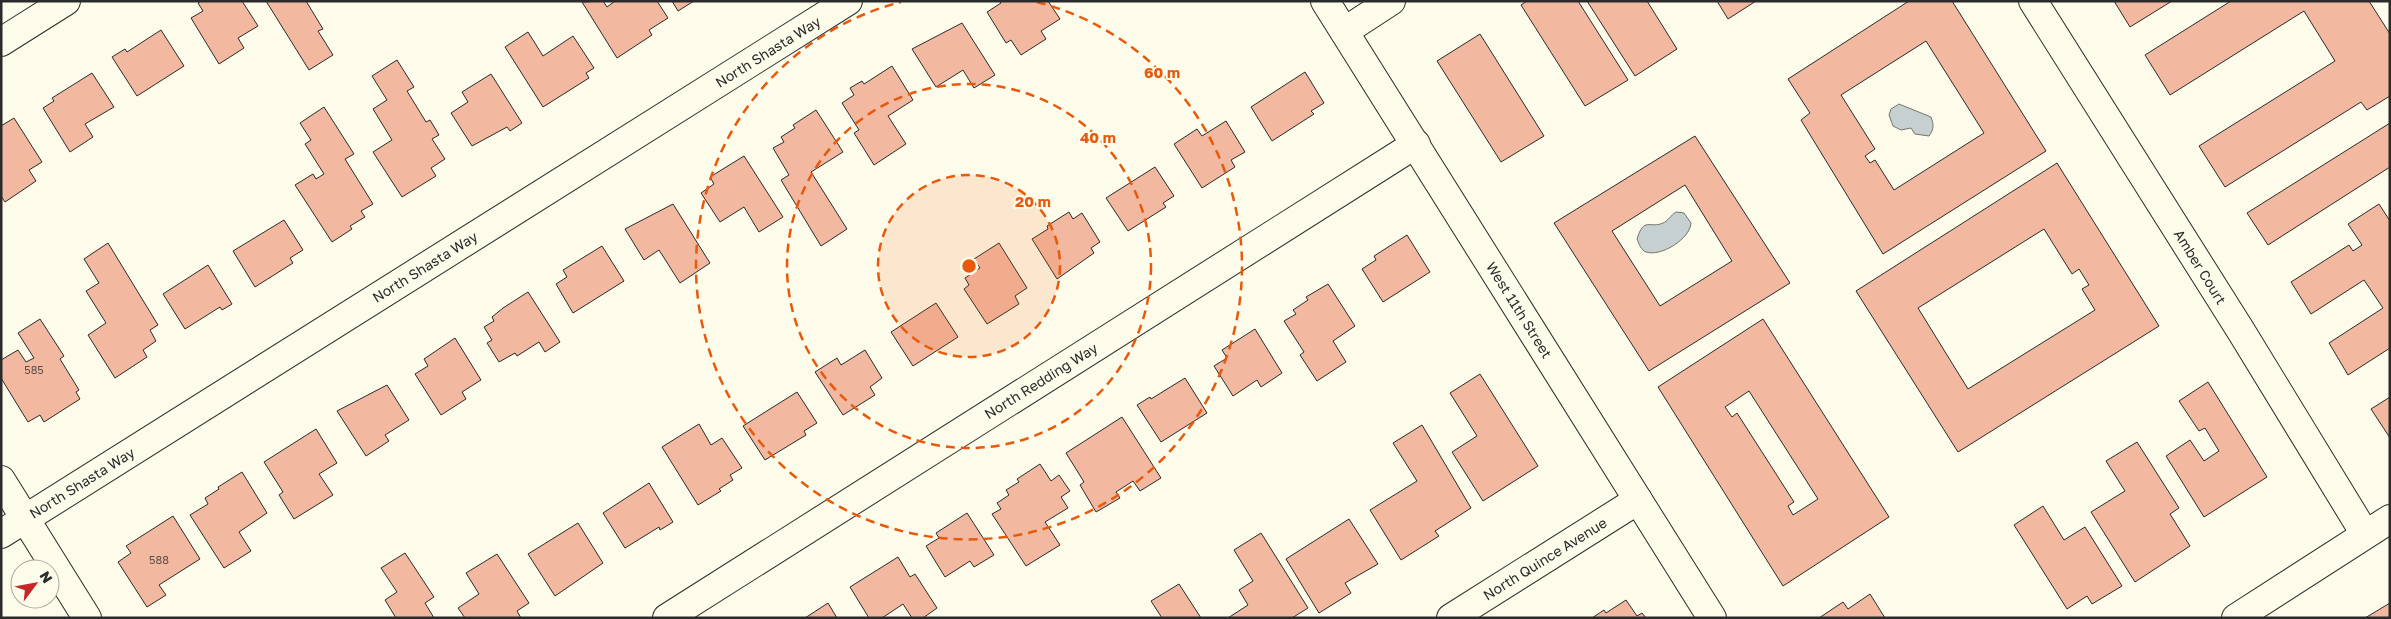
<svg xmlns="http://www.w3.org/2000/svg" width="2391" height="619" font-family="'Golos Text',sans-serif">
<rect width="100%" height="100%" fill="#fdfbea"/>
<g fill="#c7d0d0" stroke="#74746e">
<path d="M1899,104l32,13c3,8 3,12 -2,19l-14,-2 -4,-6 -10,2 -8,-4 -4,-11 2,-6z"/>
<path d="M1676,212l8,1 7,10c-1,16 -30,34 -45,29 -5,-2 -7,-8 -9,-13 7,-23 13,-10 26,-16 4,-1 8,-8 13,-11z"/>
</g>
<g fill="#f2b8a0" stroke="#2b2b2b" fill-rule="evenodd">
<polygon points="201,1 242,1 258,26 238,38 244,48 219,64 191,18 203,11 198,3"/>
<polygon points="266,1 306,1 323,29 318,31 333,55 309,70"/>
<polygon points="603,1 607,7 615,1 657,1 668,18 649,30 652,35 617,58 582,2"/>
<polygon points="672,1 694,1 678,11"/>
<polygon points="1000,1 1048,1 1060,19 1041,31 1046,39 1021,55 1011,40 1006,43 987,12 1001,3"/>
<polygon points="1527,1 1578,1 1628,80 1585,106 1521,5"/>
<polygon points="1587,1 1647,1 1677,49 1635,76"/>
<polygon points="1717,1 1756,1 1728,19"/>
<path d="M1909,1h43l94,150 -163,103 -82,-134 9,-7 -22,-34zM1926,41l58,92 -90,57 -19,-30 -5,3 -5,-7 10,-7 -34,-54z"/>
<polygon points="2114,1 2172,1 2130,27"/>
<polygon points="2231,1 2369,1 2390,34 2390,96 2367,110 2361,102 2225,187 2199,146 2335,61 2304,11 2170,95 2145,55"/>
<polygon points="962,23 995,75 974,88 963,70 936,87 912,49"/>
<polygon points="161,30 184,66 137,96 112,57 125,49 127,52"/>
<polygon points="528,32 543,56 573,36 594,68 586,73 589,78 543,107 505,47"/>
<polygon points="1480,34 1544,136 1501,162 1437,61"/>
<polygon points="397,60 414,87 407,91 426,122 430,120 439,135 432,139 445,159 431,168 436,176 402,197 373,152 392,140 373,109 387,100 372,76"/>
<polygon points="892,66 913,100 888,116 906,144 874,165 854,133 859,130 842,103 854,95 850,88 862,81 864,84"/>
<polygon points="1305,72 1324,103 1311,111 1314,114 1272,141 1251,107"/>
<polygon points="92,73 114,107 85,124 93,137 70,152 43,108 54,101 52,98"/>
<polygon points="491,74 522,123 510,131 507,127 472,146 451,113 468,102 462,92"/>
<polygon points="324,107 354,154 345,159 373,204 361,211 365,217 350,226 352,229 332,242 295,185 313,174 316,179 324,174 305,144 311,140 300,123"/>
<polygon points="816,110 843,152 811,172 847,229 821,246 781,180 789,175 773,148 784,142 781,137 795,128 793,125"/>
<polygon points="14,118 42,162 29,170 36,181 5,202 1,196 1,126"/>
<polygon points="1226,121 1245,152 1231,160 1235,167 1202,188 1174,144 1197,129 1202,136"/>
<polygon points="2390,123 2390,167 2268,245 2247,213"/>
<path d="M1695,136l95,147 -141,88 -95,-148zM1685,185l47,76 -72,45 -48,-75z"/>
<polygon points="744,156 783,217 759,232 744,207 720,222 701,193 714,184 710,177"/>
<path d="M2057,163l102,163 -201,126 -102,-161zM2044,229l28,45 7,-5 10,16 -7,4 13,21 -127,79 -50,-81z"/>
<polygon points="1155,167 1174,196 1163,203 1166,207 1128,231 1106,198"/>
<polygon points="673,204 710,263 680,283 659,250 644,260 625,229"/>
<polygon points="2379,204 2390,221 2390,348 2348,375 2329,343 2383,308 2364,280 2311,314 2291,282 2349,245 2353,251 2362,245 2348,224"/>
<polygon points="1069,212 1073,219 1082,213 1100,242 1091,248 1094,253 1057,279 1032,239 1048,229 1047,226"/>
<polygon points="284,220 303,250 290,258 293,263 255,287 233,251"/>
<polygon points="1407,235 1430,272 1383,302 1362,269 1376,260 1374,256"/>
<polygon points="108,243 158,325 150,330 156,341 143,350 147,357 115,378 88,335 106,323 86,291 99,283 84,259"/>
<polygon points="999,243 1027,288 1015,296 1019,304 987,324 964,289 969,285 965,278 980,268 974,259"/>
<polygon points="602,246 624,281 573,313 556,284 567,277 563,270"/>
<polygon points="208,265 232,304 222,310 220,307 185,329 163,294"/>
<polygon points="1328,284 1355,326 1333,341 1346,362 1317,381 1300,355 1304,352 1284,321 1296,314 1293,310 1308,300 1306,297"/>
<polygon points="528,292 560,342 545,352 539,342 517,356 515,353 499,362 487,343 492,340 484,327 494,321 492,317 503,308"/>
<polygon points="936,303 958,337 913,366 891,332"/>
<polygon points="40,319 64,356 60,359 79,390 76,392 80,399 44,422 40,415 28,422 1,378 1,360 18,350 26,362 34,358 18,333"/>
<path d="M1763,319l126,198 -106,69 -125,-199zM1749,391l69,108 -25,16 -5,-9 6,-4 -57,-89 -5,4 -7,-10z"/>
<polygon points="1255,329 1282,373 1261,387 1257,380 1233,396 1214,366 1227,358 1222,350"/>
<polygon points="455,338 481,380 462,392 466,399 441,415 415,374 428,366 424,359"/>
<polygon points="865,350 882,378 870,387 875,395 843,415 815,372 837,358 841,365"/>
<polygon points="1480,374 1538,466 1483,501 1452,452 1477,436 1450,393"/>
<polygon points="1185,378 1207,413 1161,442 1137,405 1150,397 1151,399"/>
<polygon points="2208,382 2267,477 2204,517 2166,456 2190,440 2204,461 2219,451 2205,428 2199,431 2179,401"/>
<polygon points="387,385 409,420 385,435 389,441 366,456 337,411"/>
<polygon points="797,392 817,423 804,431 806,435 765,460 743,426"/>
<polygon points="2390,397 2390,438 2371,409"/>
<polygon points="1122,417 1161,478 1140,491 1133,481 1116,492 1120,498 1096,512 1080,485 1084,482 1066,453"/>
<polygon points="699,424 711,445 722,438 742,468 730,475 733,480 719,489 721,491 698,505 662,447"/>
<polygon points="1422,425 1471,508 1435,531 1439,536 1401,560 1370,510 1417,481 1393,443"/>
<polygon points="316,429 337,463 319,474 333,495 294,519 279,495 283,492 264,462"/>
<polygon points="2137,442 2179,508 2170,514 2190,546 2135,582 2091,512 2125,491 2106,461"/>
<polygon points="1040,464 1051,481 1059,475 1070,491 1061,497 1068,508 1045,522 1060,545 1026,566 992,514 1001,509 997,503 1009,495 1006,490 1019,482 1017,479"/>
<polygon points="242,472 267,513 239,532 251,551 224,568 190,515 208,504 205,498 219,489 218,487"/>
<polygon points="649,483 673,522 660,530 659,527 625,548 603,513"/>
<polygon points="2043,506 2064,540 2085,527 2122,586 2092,604 2087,596 2067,609 2014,525"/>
<polygon points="967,513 994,555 974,567 970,561 945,577 926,546 939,538 936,533"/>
<polygon points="173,516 200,559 159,585 166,595 147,607 118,562 131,553 126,546"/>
<polygon points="1349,519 1378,564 1345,583 1351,593 1319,613 1286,559"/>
<polygon points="578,523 603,563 555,596 528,554"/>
<polygon points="1261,533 1308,608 1292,618 1228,618 1248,605 1239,590 1253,581 1234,550"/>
<polygon points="405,553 434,597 425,603 434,618 396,618 385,600 397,592 381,568"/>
<polygon points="497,554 529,603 517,611 521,618 465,618 458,608 479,594 466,573"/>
<polygon points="898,557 910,577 915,574 937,608 923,618 912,618 903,604 882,618 869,618 850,587"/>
<polygon points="1179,584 1201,618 1162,618 1151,601"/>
<polygon points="1870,594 1885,618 1819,618 1843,602 1848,609"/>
<polygon points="1626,600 1637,616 1642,613 1646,618 1592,618 1604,610 1606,613"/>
<polygon points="828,603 837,618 805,618"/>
<polygon points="2390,603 2390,618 2365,618"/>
</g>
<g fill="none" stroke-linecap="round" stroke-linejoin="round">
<defs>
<g id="minor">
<polyline points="2033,1 2241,331 2365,534"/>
<polyline points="1345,31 1391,1"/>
<polyline points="1,42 66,1"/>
<polyline points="1,480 87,618"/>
<polyline points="1,534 848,1"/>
<polyline points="667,618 1416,144"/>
<polyline points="1451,618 1638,500"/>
<polyline points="2236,618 2390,519"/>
</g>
<polyline id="tertiary" points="1325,1 1712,618"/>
</defs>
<use href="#minor" stroke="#2b2b2b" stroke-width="30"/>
<use href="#tertiary" stroke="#2b2b2b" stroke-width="30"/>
<use href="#minor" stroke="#fdfbea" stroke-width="28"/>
<use href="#tertiary" stroke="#fdfbea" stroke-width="28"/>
</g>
<circle cx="969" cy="266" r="91" fill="#e8590c" fill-opacity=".12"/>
<g fill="none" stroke="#e8590c" stroke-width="2.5" stroke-dasharray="9 6">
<circle cx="969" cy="266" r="91"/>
<circle cx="969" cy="266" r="182"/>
<path d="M1037 2A273 273 0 1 1 901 2"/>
</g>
<g text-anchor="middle" stroke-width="4" stroke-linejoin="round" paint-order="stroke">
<g font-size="11" fill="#5d4e48">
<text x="34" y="374">585</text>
<text x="159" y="564">588</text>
</g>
<g font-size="14" fill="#2b2b2b" stroke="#fdfbea">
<text transform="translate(768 52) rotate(-32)" y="5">North Shasta Way</text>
<text transform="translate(425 267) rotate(-32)" y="5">North Shasta Way</text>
<text transform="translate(2200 267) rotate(58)" y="5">Amber Court</text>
<text transform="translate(1519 310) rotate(58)" y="5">West 11th Street</text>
<text transform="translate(1041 381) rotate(-32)" y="5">North Redding Way</text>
<text transform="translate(82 483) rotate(-32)" y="5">North Shasta Way</text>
<text transform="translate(1545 559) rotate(-32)" y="5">North Quince Avenue</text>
</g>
</g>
<circle cx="969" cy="266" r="8" fill="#e8590c" stroke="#fdfbea" stroke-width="2.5"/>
<g font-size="15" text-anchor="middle" font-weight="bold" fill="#e8590c" stroke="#fdfbea" stroke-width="4" stroke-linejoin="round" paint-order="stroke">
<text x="1162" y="78">60 m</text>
<text x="1098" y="143">40 m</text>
<text x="1033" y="207">20 m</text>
</g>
<rect width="2391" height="619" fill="none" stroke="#2b2b2b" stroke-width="5"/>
<g transform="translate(35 584) rotate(58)"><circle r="24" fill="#fdfbea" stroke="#a9a89e"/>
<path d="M0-4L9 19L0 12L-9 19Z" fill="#c62828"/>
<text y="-8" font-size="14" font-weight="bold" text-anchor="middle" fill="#2b2b2b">N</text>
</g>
</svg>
